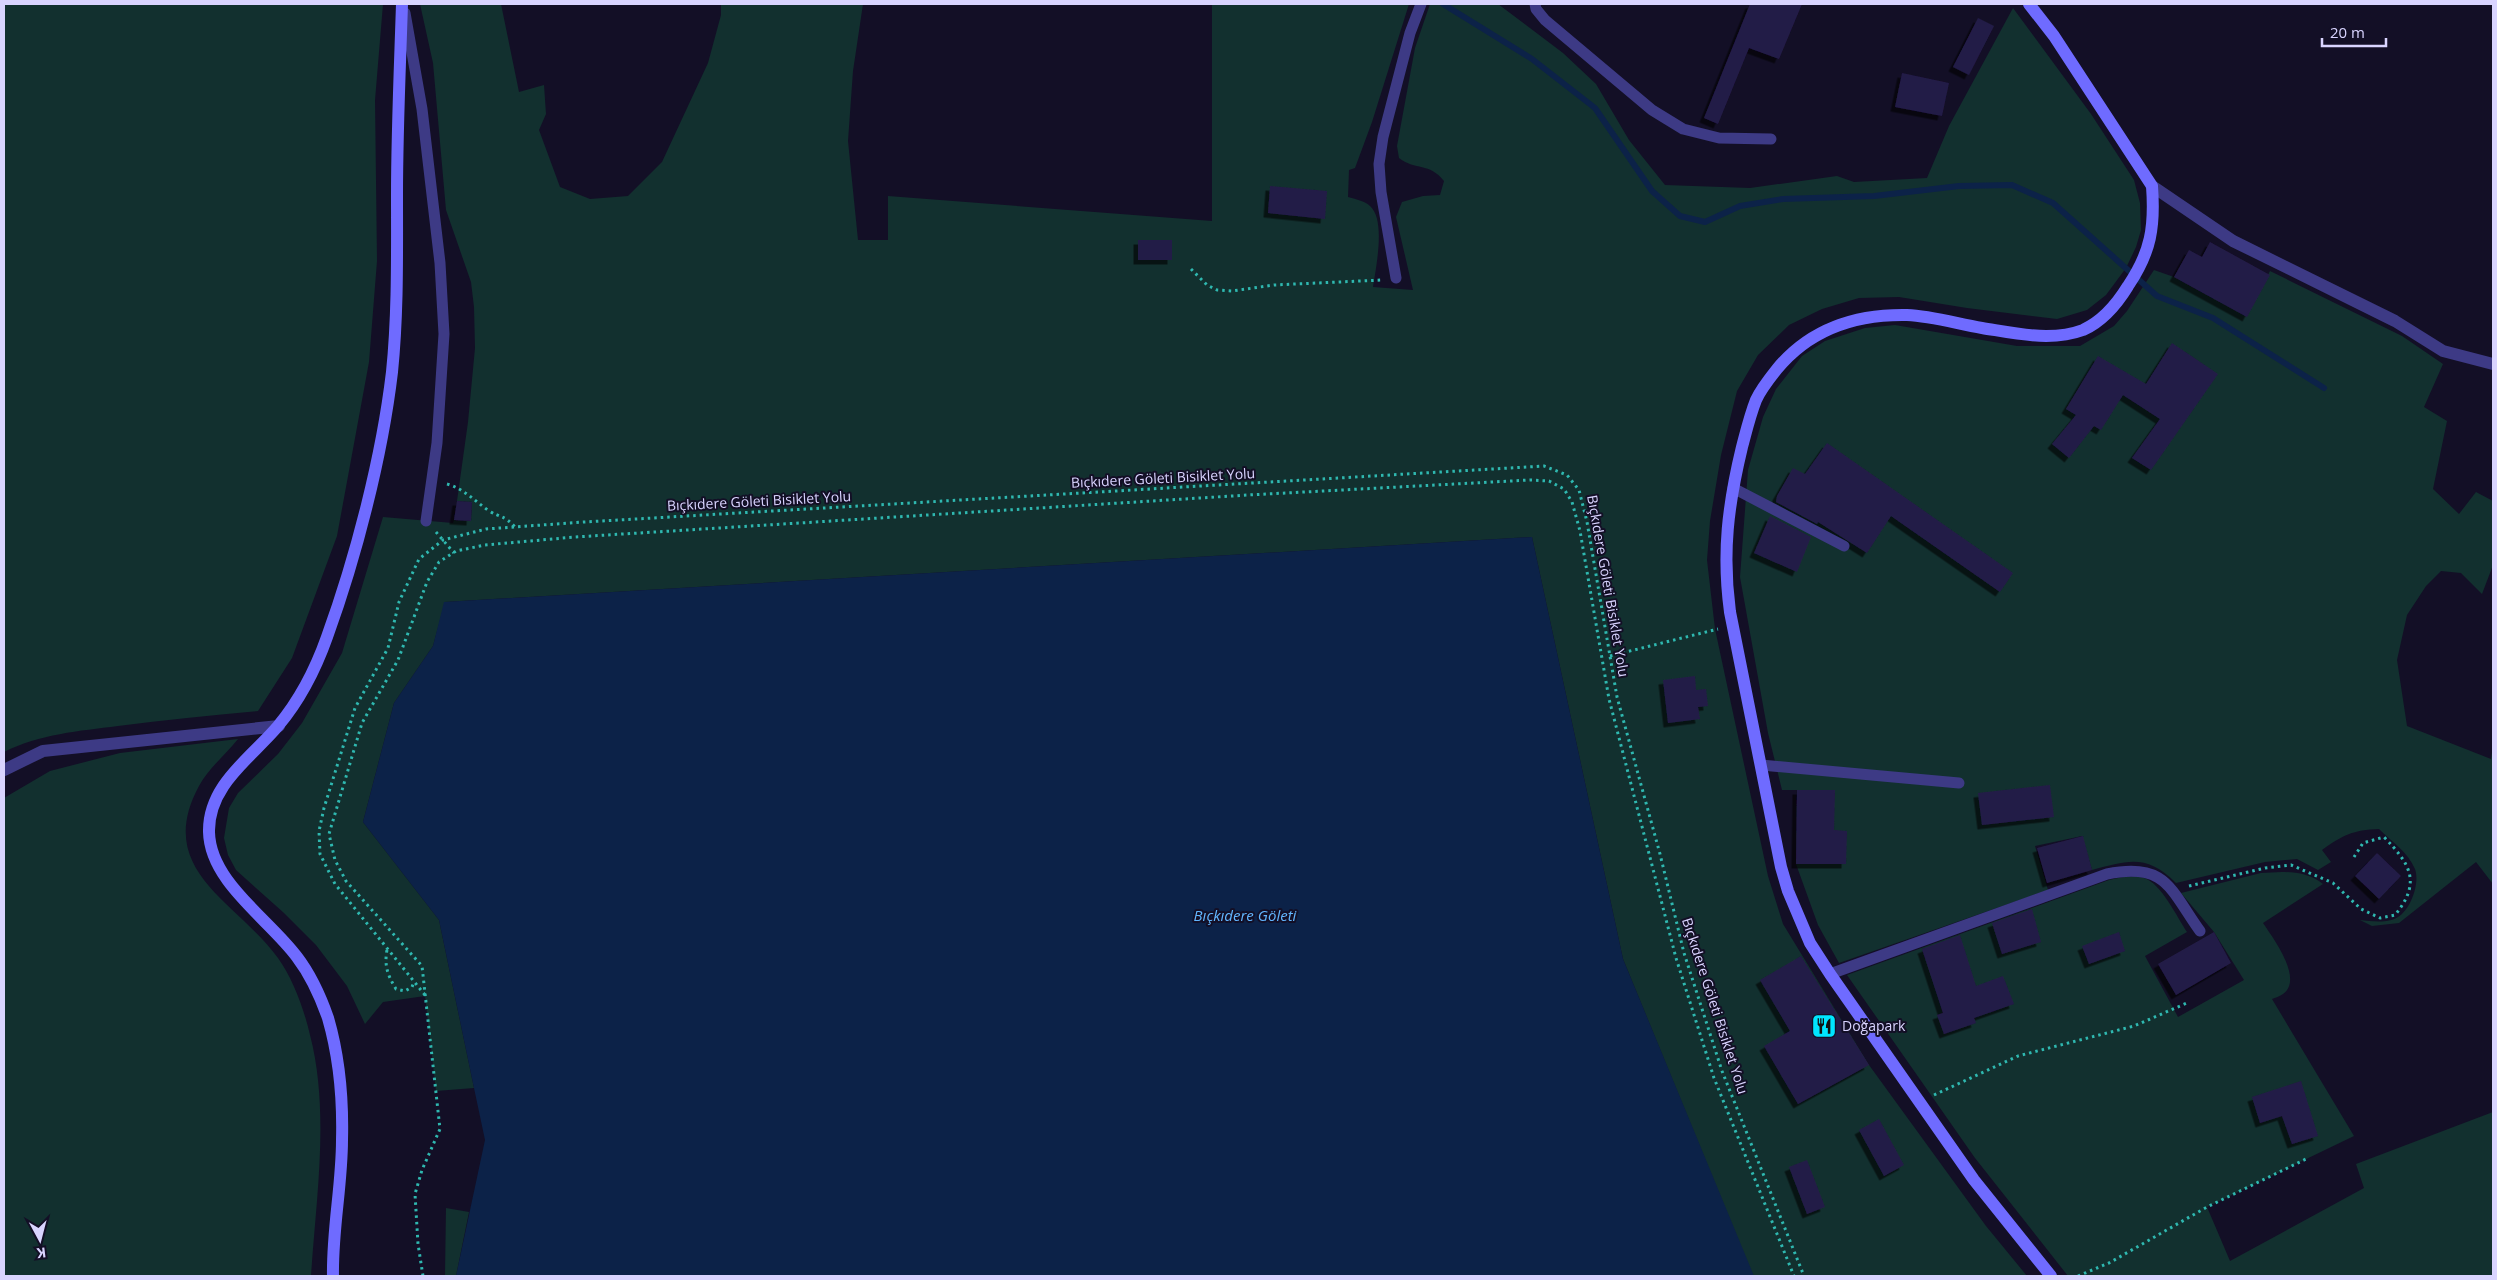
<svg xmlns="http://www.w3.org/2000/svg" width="2497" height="1280" font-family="'Open Sans',sans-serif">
<defs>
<filter id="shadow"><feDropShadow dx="-4.5" dy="4.5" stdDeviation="0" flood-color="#0009"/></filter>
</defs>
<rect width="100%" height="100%" fill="#130f26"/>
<g fill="#12302f">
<path d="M4,4h379l-8,96 2,161 -8,101 -32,174 -45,122 -34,53c-47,4 -93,9 -140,15 -39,5 -78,8 -114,26z"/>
<path d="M420,4h81l18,88 25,-7 2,29 -7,16 21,57 30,12 38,-3 34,-34 46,-99 13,-48v-11h142l-10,67 -5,70 10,99h30v-44l324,25v-217h197l-37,118 -17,46 -6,2 -1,27c7,2 17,4 22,9 16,14 6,61 3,81l40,3 -17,-73 6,-15 21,-6 17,-1 4,-14c-15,-19 -28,-10 -45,-23l-2,-12 18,-98 15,-44h68l65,49 33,31 33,56 36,45 85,3 87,-12 17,6 73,-4 22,-52 64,-118 78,106 43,66 6,23 1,27 -5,17 -10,21 -20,27 -19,15 -30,9 -90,-11 -68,-11 -40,1 -37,11 -33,16 -31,30 -21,36 -16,64 -11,66 -3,39 8,69 53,247 15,48 86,141 117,161 41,50h-274l-130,-317 -91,-422 -1087,65 -12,44 -39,57 -31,119 76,98 35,168 -38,3 -11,-95 -42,6 -18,22 -18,-38 -31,-41 -32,-32 -48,-43 -8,-15 -4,-17 5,-30 9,-15 40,-39 24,-31 40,-70 41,-136 70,6 1,-3 17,1 1,-19 -15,-1 11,-79 7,-74 -1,-41 -3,-25 -25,-72 -13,-147z"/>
<path d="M2154,270l20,7 73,39 23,-45 132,65 41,28 -19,43 23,14 -14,68 26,25 17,-22 17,9v64l-11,29 -21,-21 -20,-2 -15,15 -19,29 -10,45 10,66 84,33 2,-14v139l-17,-22 -77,61 -27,3 -12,-6c11,1 27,4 38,-3 13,-8 22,-34 17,-48 -7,-17 -24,-28 -36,-40 -26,1 -36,6 -57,21l9,12 -13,8 -21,-11 -32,3 -89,21c-29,-29 -47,-23 -84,-13l-10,-34 -47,10 13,44 -209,73 -21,-38 -22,-61 1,-74h-15l-14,-57 -28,-156 8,-107 15,-53 13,-28 26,-33 23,-15 40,-13 30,-3 122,21h63l34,-20 13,-15z"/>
<path d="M238,739c-12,15 -30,30 -39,47 -46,85 39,116 79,172 15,21 26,51 32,77 20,77 6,163 1,241h-307v-478l46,-27 70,-18z"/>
<path d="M2282,872c15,0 28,2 41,12l-60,39c10,15 41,56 20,71 -3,2 -8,4 -11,5l82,137 -147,71 23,54 134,-73 -8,-24 137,-52v164h-425l-93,-118 -128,-183 262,-95c11,-2 23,-6 35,-2 17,5 33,39 43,54l-42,24 33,61 66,-37 -30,-48 -33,-39 80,-20z"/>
<polygon points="446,1208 469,1212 456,1276 445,1276"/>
</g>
<polygon fill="#0c2248" points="1532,537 1623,959 1754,1276 456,1276 485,1140 474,1088 439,920 363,822 394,703 433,646 444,602"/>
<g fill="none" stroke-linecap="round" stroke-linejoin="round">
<polyline stroke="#0c2248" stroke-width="6" points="1443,4 1532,59 1595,108 1652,191 1680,216 1705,222 1740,206 1783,199 1874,196 1959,186 2012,185 2053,203 2157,296 2213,318 2324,388"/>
</g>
<g fill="#241b47" filter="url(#shadow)">
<polygon points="1750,4 1802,4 1779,59 1749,48 1718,124 1704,118"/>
<polygon points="1978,18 1994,26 1969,75 1953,67"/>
<polygon points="1902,73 1949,83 1942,116 1895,107"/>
<polygon points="1270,186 1327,191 1325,219 1268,213"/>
<rect x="1138" y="240" width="34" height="20"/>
<polygon points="2210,242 2270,275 2247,317 2174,277 2189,250 2202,257"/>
<polygon points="2172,343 2218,374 2151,470 2132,458 2160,419 2123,395 2101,430 2094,426 2069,458 2052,444 2076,415 2066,409 2098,356 2146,384"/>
<polygon points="1827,443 2013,573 2000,592 1891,516 1867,553 1818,522 1817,524 1776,502 1777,496 1793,468 1805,474"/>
<polygon points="457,501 472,502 471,521 454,520"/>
<polygon points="1770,516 1811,537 1797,572 1754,553"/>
<polygon points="1695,676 1696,690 1706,689 1708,706 1698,707 1700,719 1668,723 1663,680"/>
<polygon points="2050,785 2054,817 1982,825 1978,793"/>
<polygon points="1797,790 1835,790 1834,830 1847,831 1846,864 1796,864"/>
<polygon points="2083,836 2092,870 2047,883 2037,848"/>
<polygon points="2377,853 2401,876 2379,899 2355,876"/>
<polygon points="2032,909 2041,942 2002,954 1992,923"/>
<polygon points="2119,932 2125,951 2089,964 2082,946"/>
<polygon points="2214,932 2231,963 2176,995 2158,964"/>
<polygon points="1960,935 1976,986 2003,976 2014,1004 1974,1018 1976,1023 1944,1034 1937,1015 1943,1013 1922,949"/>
<polygon points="1801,956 1869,1065 1798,1104 1764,1046 1790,1031 1760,980"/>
<polygon points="2301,1081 2318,1136 2292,1144 2282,1116 2260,1123 2252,1097"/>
<polygon points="1879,1119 1904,1165 1884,1176 1859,1130"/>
<polygon points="1807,1160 1825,1207 1807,1214 1789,1167"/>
</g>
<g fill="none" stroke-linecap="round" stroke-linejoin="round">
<g stroke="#2fb8b0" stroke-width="3" stroke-dasharray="2.5 4" stroke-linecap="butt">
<polyline points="1191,269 1207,285 1217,290 1232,291 1274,285 1382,280"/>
<path d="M447,484c17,5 28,17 42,27 12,7 15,4 26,16"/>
<polyline points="436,532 454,553"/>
<polyline points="1610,656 1718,629"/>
<path d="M2189,886l76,-18 26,-3 42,18 28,26 19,9 15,-3c27,-33 15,-51 -11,-78l-21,6 -9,14"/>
<path d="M387,950c-3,16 1,26 9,39l9,2 7,-4 2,-5"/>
<polyline points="425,995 335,884 320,854 319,831 324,808 355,708 388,648 399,602 419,559 443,540 486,529 584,522 1544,466 1567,475 1579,490 1587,522 1617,697 1660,854 1684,953 1722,1071 1804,1276"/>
<polyline points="1934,1095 2018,1056 2134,1026 2187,1003"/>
<polyline points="423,1276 418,1244 415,1194 422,1170 440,1129 422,966 346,881 335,860 329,834 362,723 398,660 427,582 439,562 456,551 485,545 575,537 1248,495 1530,480 1549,481 1564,489 1572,502 1580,531 1609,699 1676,958 1714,1078 1794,1276"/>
<polyline points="2078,1276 2109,1263 2207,1207 2306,1159"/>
</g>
<g stroke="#3d3a85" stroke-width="11">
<polyline points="1535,4 1536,9 1545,20 1652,110 1683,129 1719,138 1771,139"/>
<polyline points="405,13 422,109 440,263 444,334 437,443 426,521"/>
<polyline points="1396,278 1381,192 1379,164 1383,137 1410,33 1421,4"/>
<polyline points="1733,488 1844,546"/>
<polyline points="1761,765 1959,783"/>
<path d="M1830,974l277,-100c59,-12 63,15 93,57"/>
</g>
<g stroke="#3d3a85" stroke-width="12">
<polyline points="2152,186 2233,241 2395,321 2443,351 2493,364"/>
<polyline points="4,770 43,751 279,726"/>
</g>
<g stroke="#6f6bff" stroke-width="12">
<path d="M2029,4l25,32 98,150c3,41 -1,66 -24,100 -11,18 -25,35 -45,44 -32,12 -69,3 -101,-2 -24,-4 -50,-12 -75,-13 -51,-1 -97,14 -130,54 -8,10 -16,20 -21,31 -6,15 -10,32 -14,47 -14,58 -20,106 -12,165l51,255 7,24 22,52 20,31 144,206 77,96"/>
<path d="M333,1276c-1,-45 9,-91 9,-136 1,-39 -3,-84 -14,-122 -7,-20 -18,-44 -31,-61 -28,-38 -87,-75 -88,-125 -1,-47 42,-74 69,-106 21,-25 38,-58 49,-89 29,-80 55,-180 65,-265 6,-59 5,-118 5,-177 0,-64 3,-128 5,-191"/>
</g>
</g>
<defs>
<symbol id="restaurant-square" viewBox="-11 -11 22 22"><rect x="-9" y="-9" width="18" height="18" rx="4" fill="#00e5ff" stroke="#130f26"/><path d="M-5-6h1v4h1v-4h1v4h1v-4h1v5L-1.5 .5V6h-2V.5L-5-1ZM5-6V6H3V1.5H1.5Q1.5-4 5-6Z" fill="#111"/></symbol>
</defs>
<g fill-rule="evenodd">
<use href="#restaurant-square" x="1810" y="1012" width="28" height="28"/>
</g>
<g text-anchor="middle" stroke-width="4" stroke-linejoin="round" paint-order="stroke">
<g font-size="14" fill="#d9d4ff" stroke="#130f26">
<text transform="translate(1163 478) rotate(-3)" y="5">Bıçkıdere Göleti Bisiklet Yolu</text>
<text transform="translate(759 501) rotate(-3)" y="5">Bıçkıdere Göleti Bisiklet Yolu</text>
<text transform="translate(1608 586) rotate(80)" y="5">Bıçkıdere Göleti Bisiklet Yolu</text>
<text transform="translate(1715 1006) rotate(72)" y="5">Bıçkıdere Göleti Bisiklet Yolu</text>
</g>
<g font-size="14" fill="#d9d4ff" stroke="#130f26" text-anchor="start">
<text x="1842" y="1031">Doğapark</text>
</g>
<g font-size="15" font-style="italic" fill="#62b6ff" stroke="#130f26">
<text x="1245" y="921">Bıçkıdere Göleti</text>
</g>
</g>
<rect width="2497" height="1280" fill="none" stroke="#d9d4ff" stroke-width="10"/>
<g transform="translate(40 1240) rotate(173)" stroke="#130f26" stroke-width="4" paint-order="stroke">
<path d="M0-4L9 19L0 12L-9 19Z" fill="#d9d4ff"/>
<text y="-8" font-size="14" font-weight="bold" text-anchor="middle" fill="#d9d4ff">K</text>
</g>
<path d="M2322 38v8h64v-8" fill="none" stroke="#d9d4ff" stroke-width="2.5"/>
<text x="2330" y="38" font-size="15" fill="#d9d4ff" stroke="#130f26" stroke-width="4" paint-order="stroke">20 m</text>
</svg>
